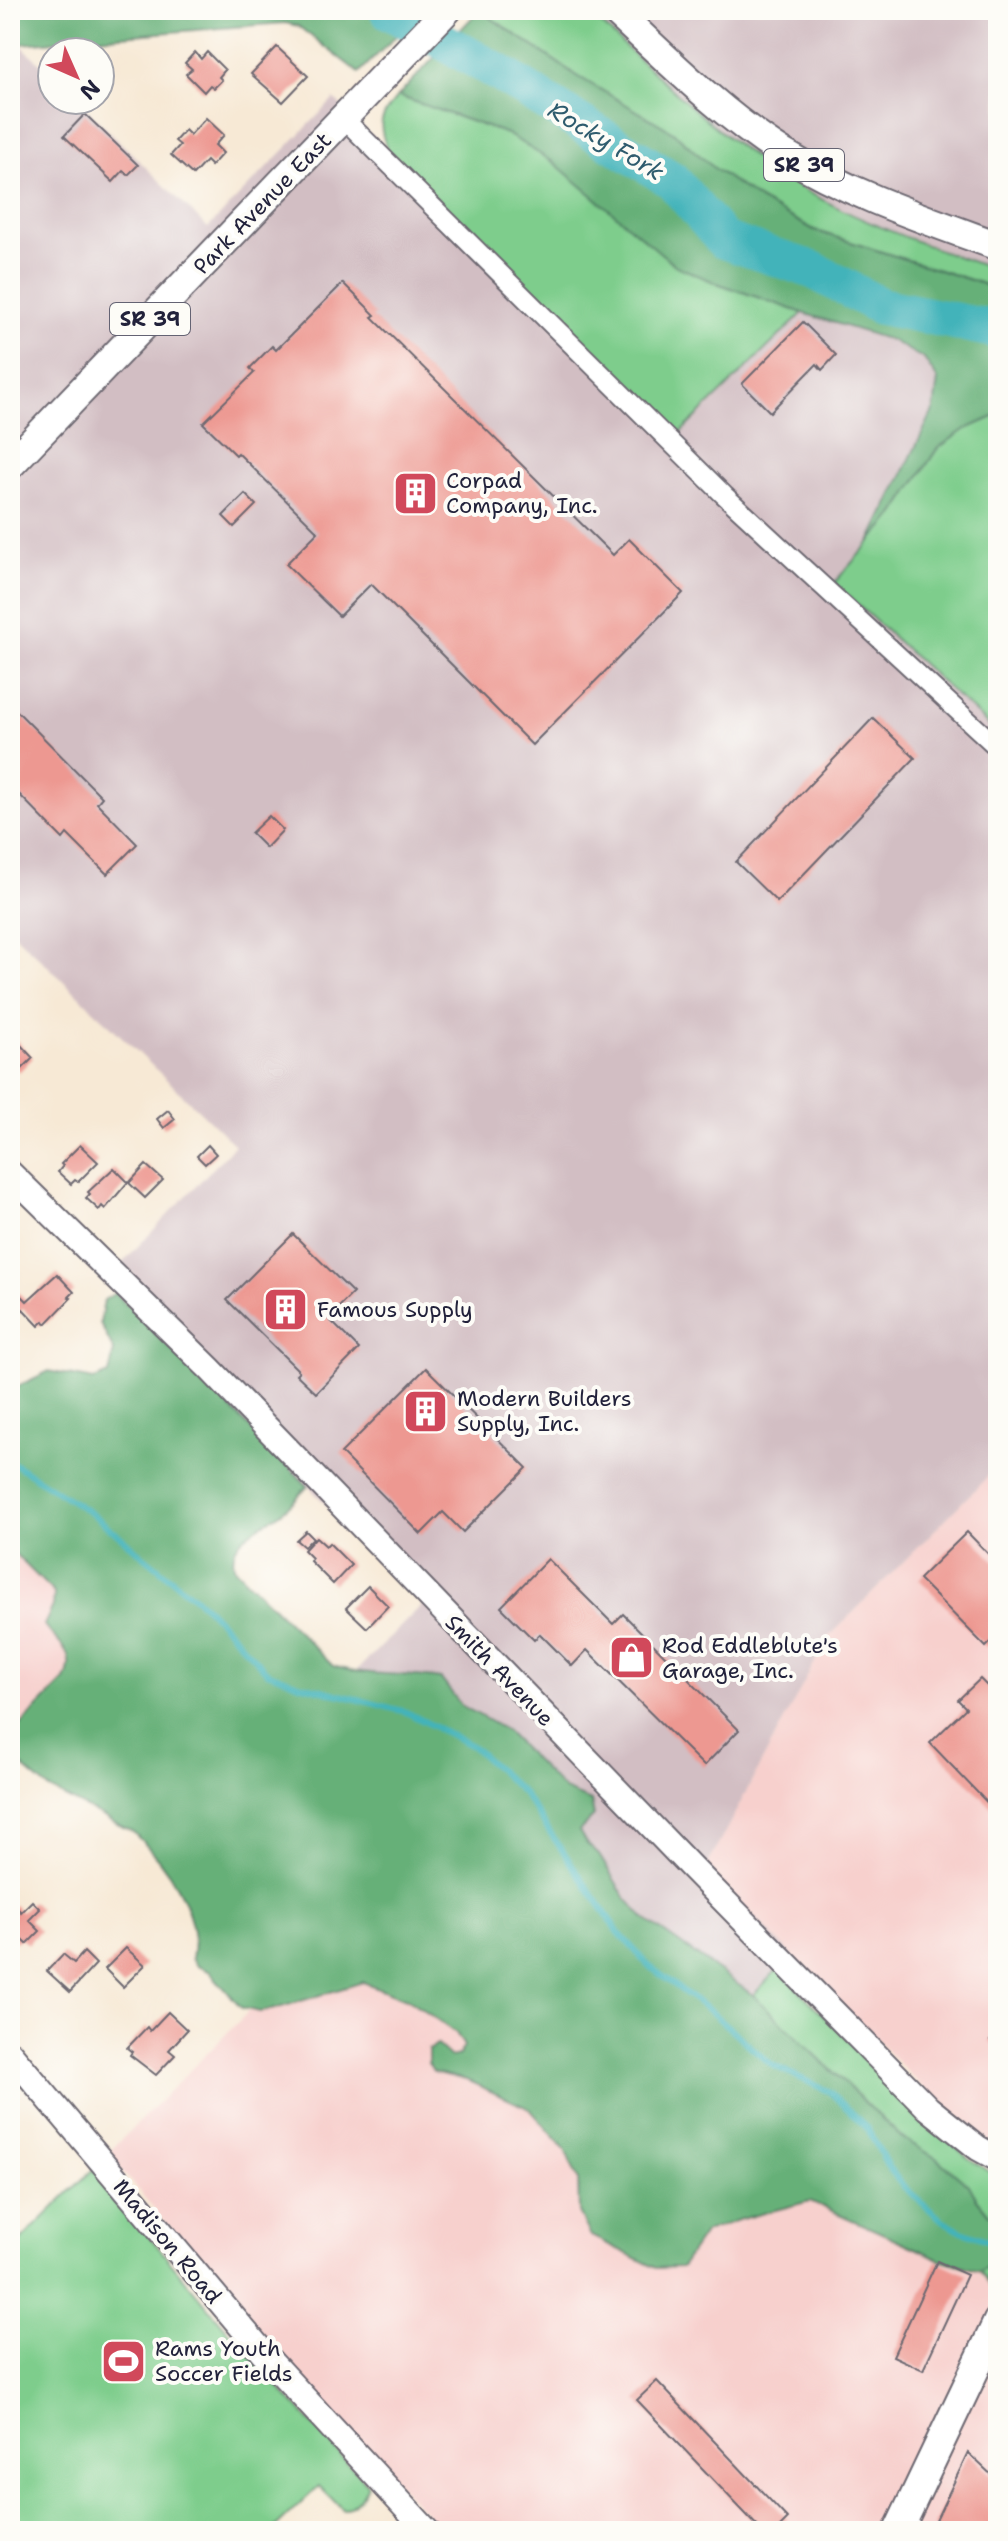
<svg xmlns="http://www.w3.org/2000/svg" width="1008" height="2541" font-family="'Shantell Sans',sans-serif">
<rect width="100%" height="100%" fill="#fdfcf7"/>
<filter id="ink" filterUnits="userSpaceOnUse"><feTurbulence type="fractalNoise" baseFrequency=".0125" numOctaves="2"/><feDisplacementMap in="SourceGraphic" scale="16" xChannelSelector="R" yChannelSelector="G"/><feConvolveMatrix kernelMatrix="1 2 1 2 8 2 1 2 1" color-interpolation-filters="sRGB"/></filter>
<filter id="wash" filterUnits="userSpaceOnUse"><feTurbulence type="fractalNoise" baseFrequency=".006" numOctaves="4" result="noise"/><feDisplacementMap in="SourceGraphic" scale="32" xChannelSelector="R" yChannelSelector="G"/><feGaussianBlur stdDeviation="1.8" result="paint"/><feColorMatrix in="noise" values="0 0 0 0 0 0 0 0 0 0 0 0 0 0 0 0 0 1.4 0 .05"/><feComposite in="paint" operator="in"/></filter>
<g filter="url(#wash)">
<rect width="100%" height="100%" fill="#f7e9d5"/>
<g fill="#f7d0cd">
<polygon points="998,1466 998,2150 934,2099 706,1868 827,1639"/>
<polygon points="10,1549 54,1593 53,1606 44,1625 66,1648 70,1668 65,1680 10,1736"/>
<polygon points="363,1982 409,2000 456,2033 464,2046 459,2055 449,2057 445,2051 433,2071 466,2080 530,2109 565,2149 578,2179 579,2213 681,2267 705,2232 741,2219 810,2201 942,2260 980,2271 998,2294 998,2531 442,2531 300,2379 107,2154 250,2010 260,2012"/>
</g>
<g fill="#d2bec3">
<polygon points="586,10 998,10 998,271 877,225 826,201 762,163 705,119"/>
<polygon points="10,43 20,44 52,75 52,100 77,100 208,228 334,99 677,435 803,313 890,340 924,359 938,380 934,409 870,542 834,583 998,734 998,1466 827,1639 706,1868 792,1955 753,1995 645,1919 625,1897 599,1855 586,1843 579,1830 591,1801 564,1790 505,1730 461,1705 441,1679 354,1673 422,1605 308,1486 115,1293 133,1275 122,1263 235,1145 10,930"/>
</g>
<g fill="#7ecd8c" stroke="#507864" stroke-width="2">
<path d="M479,10h107c57,52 112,108 175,152 70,51 156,80 237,109v20l-18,-8 -164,-52 -52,-28 -49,-34 -42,-37 -94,-55z"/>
<path d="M398,96l109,38 46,28 161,120 89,31 -125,122 -290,-284c-11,-27 -9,-33 10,-55z"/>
<polygon points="998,415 998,734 834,583 894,515 937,449 964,430"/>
<polygon points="778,1969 940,2133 967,2157 998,2178 998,2225 976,2198 968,2185 939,2160 901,2137 753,1995"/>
<path d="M93,2169l142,170 133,146c-5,12 -13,19 -25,25l-24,-24 -47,45h-262v-280z"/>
<polygon points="998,2241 998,2284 995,2292 980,2271 989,2266"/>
</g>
<g fill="#66b078" stroke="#44695a" stroke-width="2">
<polygon points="10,10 422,10 359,73 298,26 285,23 20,44 10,43"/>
<polygon points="479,10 579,77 673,132 715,169 764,203 816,231 980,283 998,291 998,415 964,430 937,449 894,515 870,542 934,409 938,380 924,359 890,340 803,313 714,282 676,266 553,162 507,134 398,96"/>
<path d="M115,1293l193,193c-9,9 -17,20 -28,27 -19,14 -55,26 -45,56l98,97c36,11 71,6 108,13l20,26 44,25 59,60 27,11 3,15 -15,15 7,12 13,12 26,42 20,22 108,76 148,142 38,23 30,25 7,13 22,27v16l-9,25 -9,5 -38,-11 -132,-59 -69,18 -36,13 -24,35 -25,1 -65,-32 -12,-23 -1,-34 -13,-30 -35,-40 -64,-29 -33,-8 -5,-9v-13l9,-5 13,12 9,-2 5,-9 -8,-13 -47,-33 -46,-18 -88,27 -15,3 -18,-4 -33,-37 -12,-5 -5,-8c10,-45 -28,-97 -59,-126l-84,-43 -33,-28 -6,-9v-16l55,-56c13,-28 -7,-35 -21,-55l9,-19 1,-13 -44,-44v-159l39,-19 45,9 15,-6 5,-23 -14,-28 4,-23z"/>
</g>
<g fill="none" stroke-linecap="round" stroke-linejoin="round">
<polyline stroke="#43b3ba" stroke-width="6" points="10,1461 95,1516 207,1608 267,1672 299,1684 406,1712 472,1746 523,1793 619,1933 649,1966 711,2012 772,2065 830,2092 868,2129 888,2167 905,2188 942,2220 962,2231 998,2244"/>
<polyline stroke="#43b3ba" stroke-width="38" points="388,10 496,71 672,180 723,240 813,270 880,306 998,330"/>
</g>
<g id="blocks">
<g fill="#ed9891">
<polygon points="277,47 308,76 283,102 251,74"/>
<polygon points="195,52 201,59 207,52 225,70 219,77 222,80 214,88 210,85 204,92 186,74 192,69 185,63"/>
<polygon points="85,114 138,165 128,175 123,171 113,182 64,136"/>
<polygon points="206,118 224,135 215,145 223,153 211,166 206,161 193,175 171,155 180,145 175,141 185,130 190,135"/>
<polygon points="343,283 375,315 372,317 613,555 629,539 683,593 532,745 371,584 339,616 286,564 318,532 238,453 236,455 203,423 254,373 250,368 272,346 276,350"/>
<polygon points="803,322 836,355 822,370 817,364 770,412 742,384"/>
<polygon points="245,494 256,505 234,527 223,516"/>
<polygon points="10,704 102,797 97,803 137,844 107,874 67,834 63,839 10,785"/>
<polygon points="873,718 915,758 777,902 736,862"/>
<polygon points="269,816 283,830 266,848 251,833"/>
<polygon points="16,1040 33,1058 19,1072 10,1063 10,1047"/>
<polygon points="168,1110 175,1119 164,1128 157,1119"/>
<polygon points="80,1145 98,1162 78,1182 75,1180 71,1184 58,1172 63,1166 61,1164"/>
<polygon points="208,1145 216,1154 205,1164 197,1156"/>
<polygon points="146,1165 163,1180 145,1198 129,1183"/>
<polygon points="114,1168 128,1182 105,1209 102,1206 99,1210 86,1198 90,1194 88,1192"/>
<polygon points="293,1234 353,1293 328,1318 359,1349 316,1393 296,1374 299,1371 227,1300"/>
<polygon points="57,1274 74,1292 69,1297 71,1298 46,1324 44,1321 39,1326 23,1309 10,1322 10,1284 27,1301"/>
<polygon points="426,1368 527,1468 463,1532 443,1512 421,1534 341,1453"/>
<polygon points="306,1531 313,1538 304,1547 296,1540"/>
<polygon points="967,1532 998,1564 998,1635 986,1647 919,1579"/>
<polygon points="316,1537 326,1546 329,1543 351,1565 333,1584 310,1561 312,1558 304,1550"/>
<polygon points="548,1559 613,1624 623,1614 739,1730 704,1766 587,1650 572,1666 540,1634 534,1640 501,1607"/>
<polygon points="368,1586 388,1606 367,1628 346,1608"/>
<polygon points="980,1679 998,1697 998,1814 930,1743 966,1708 958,1700"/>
<polygon points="32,1901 40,1909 29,1920 40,1931 27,1944 21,1938 16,1942 10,1936 10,1909 14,1905 21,1912"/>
<polygon points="126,1948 145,1965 123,1987 105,1969"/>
<polygon points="84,1952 96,1964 70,1992 47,1971 63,1954 74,1963"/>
<polygon points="168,2012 187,2030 169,2050 175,2055 156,2075 130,2055 132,2052 127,2048 147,2027 150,2031"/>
<polygon points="998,2031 998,2048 990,2041"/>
<polygon points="10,2150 19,2165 10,2173"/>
<polygon points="937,2261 967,2275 923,2370 893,2356"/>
<polygon points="657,2381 788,2519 776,2531 762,2531 637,2400"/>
<polygon points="968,2453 998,2481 998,2531 938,2531 933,2526"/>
</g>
</g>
</g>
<g filter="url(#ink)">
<use href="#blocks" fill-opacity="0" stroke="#6d6871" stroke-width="2"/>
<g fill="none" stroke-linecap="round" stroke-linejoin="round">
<defs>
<polyline id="street" points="343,118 724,495 998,748"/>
<g id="secondary">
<polyline points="10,1173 210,1369 692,1868 928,2108 978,2148 998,2159"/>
<polyline points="10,2053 271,2362 427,2531"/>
</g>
<g id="primary">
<path d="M614,10c53,49 106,103 167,142 68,42 143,67 217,94"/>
<polyline points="10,465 447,10"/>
<polyline points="898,2531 998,2321"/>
</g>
</defs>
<use href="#street" stroke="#6d6871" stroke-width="22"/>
<use href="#secondary" stroke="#6d6871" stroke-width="28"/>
<use href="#primary" stroke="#6d6871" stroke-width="32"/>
<use href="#street" stroke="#fff" stroke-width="18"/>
<use href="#secondary" stroke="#fff" stroke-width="24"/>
<use href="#primary" stroke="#fff" stroke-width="28"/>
</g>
</g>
<defs>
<symbol id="building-square" viewBox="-11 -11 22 22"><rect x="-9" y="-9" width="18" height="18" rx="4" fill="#d1495b" stroke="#fdfcf7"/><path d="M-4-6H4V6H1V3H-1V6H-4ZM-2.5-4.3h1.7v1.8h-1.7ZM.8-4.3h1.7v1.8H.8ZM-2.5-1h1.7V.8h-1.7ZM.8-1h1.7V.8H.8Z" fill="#fff"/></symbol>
<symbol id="shop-square" viewBox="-11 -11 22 22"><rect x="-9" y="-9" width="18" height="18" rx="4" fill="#d1495b" stroke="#fdfcf7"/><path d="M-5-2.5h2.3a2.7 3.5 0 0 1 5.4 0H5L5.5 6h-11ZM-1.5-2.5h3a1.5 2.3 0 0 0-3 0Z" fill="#fff"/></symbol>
<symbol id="stadium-square" viewBox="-11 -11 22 22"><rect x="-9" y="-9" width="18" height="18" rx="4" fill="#d1495b" stroke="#fdfcf7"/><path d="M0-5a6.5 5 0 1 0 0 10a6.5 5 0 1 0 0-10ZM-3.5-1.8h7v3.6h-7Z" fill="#fff"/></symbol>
</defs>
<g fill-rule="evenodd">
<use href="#building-square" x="390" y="468" width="51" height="51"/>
<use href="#building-square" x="260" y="1284" width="51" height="51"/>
<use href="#building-square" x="400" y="1386" width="51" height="51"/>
<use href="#shop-square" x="606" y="1632" width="51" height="51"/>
<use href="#stadium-square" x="98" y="2336" width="51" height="51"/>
</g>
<g text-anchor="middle" stroke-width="8" stroke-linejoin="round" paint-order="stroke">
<g fill="#fdfcf7" stroke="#646373" stroke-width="2">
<rect x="764" y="149" width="80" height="32" rx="6"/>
<rect x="110" y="303" width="80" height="32" rx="6"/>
</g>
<g font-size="20" font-weight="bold" fill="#22223b">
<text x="804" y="172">SR 39</text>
<text x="150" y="326">SR 39</text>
</g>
<g font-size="22" fill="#22223b" stroke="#fdfcf7">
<text transform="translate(262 203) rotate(-46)" y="8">Park Avenue East</text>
<text transform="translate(500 1670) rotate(46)" y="8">Smith Avenue</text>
<text transform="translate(168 2241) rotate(50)" y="8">Madison Road</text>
</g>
<g font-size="22" fill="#22223b" stroke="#fdfcf7" text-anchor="start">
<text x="446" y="488">Corpad<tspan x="446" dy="25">Company, Inc.</tspan></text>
<text x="317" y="1317">Famous Supply</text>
<text x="457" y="1406">Modern Builders<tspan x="457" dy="25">Supply, Inc.</tspan></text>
<text x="662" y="1653">Rod Eddleblute's<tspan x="662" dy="25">Garage, Inc.</tspan></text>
<text x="155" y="2356">Rams Youth<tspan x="155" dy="25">Soccer Fields</tspan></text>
</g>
<g font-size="24" font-style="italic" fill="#2f5c6e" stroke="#fdfcf7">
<text transform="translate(606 141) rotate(31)" y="8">Rocky Fork</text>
</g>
</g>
<rect width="1008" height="2541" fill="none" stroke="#fdfcf7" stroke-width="40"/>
<g transform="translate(76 76) rotate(135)"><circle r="38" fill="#fdfcf7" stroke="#a5a5ac" stroke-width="2"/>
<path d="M0-6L14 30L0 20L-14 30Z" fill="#d1495b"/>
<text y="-12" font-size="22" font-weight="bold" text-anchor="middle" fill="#22223b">N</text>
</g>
</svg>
